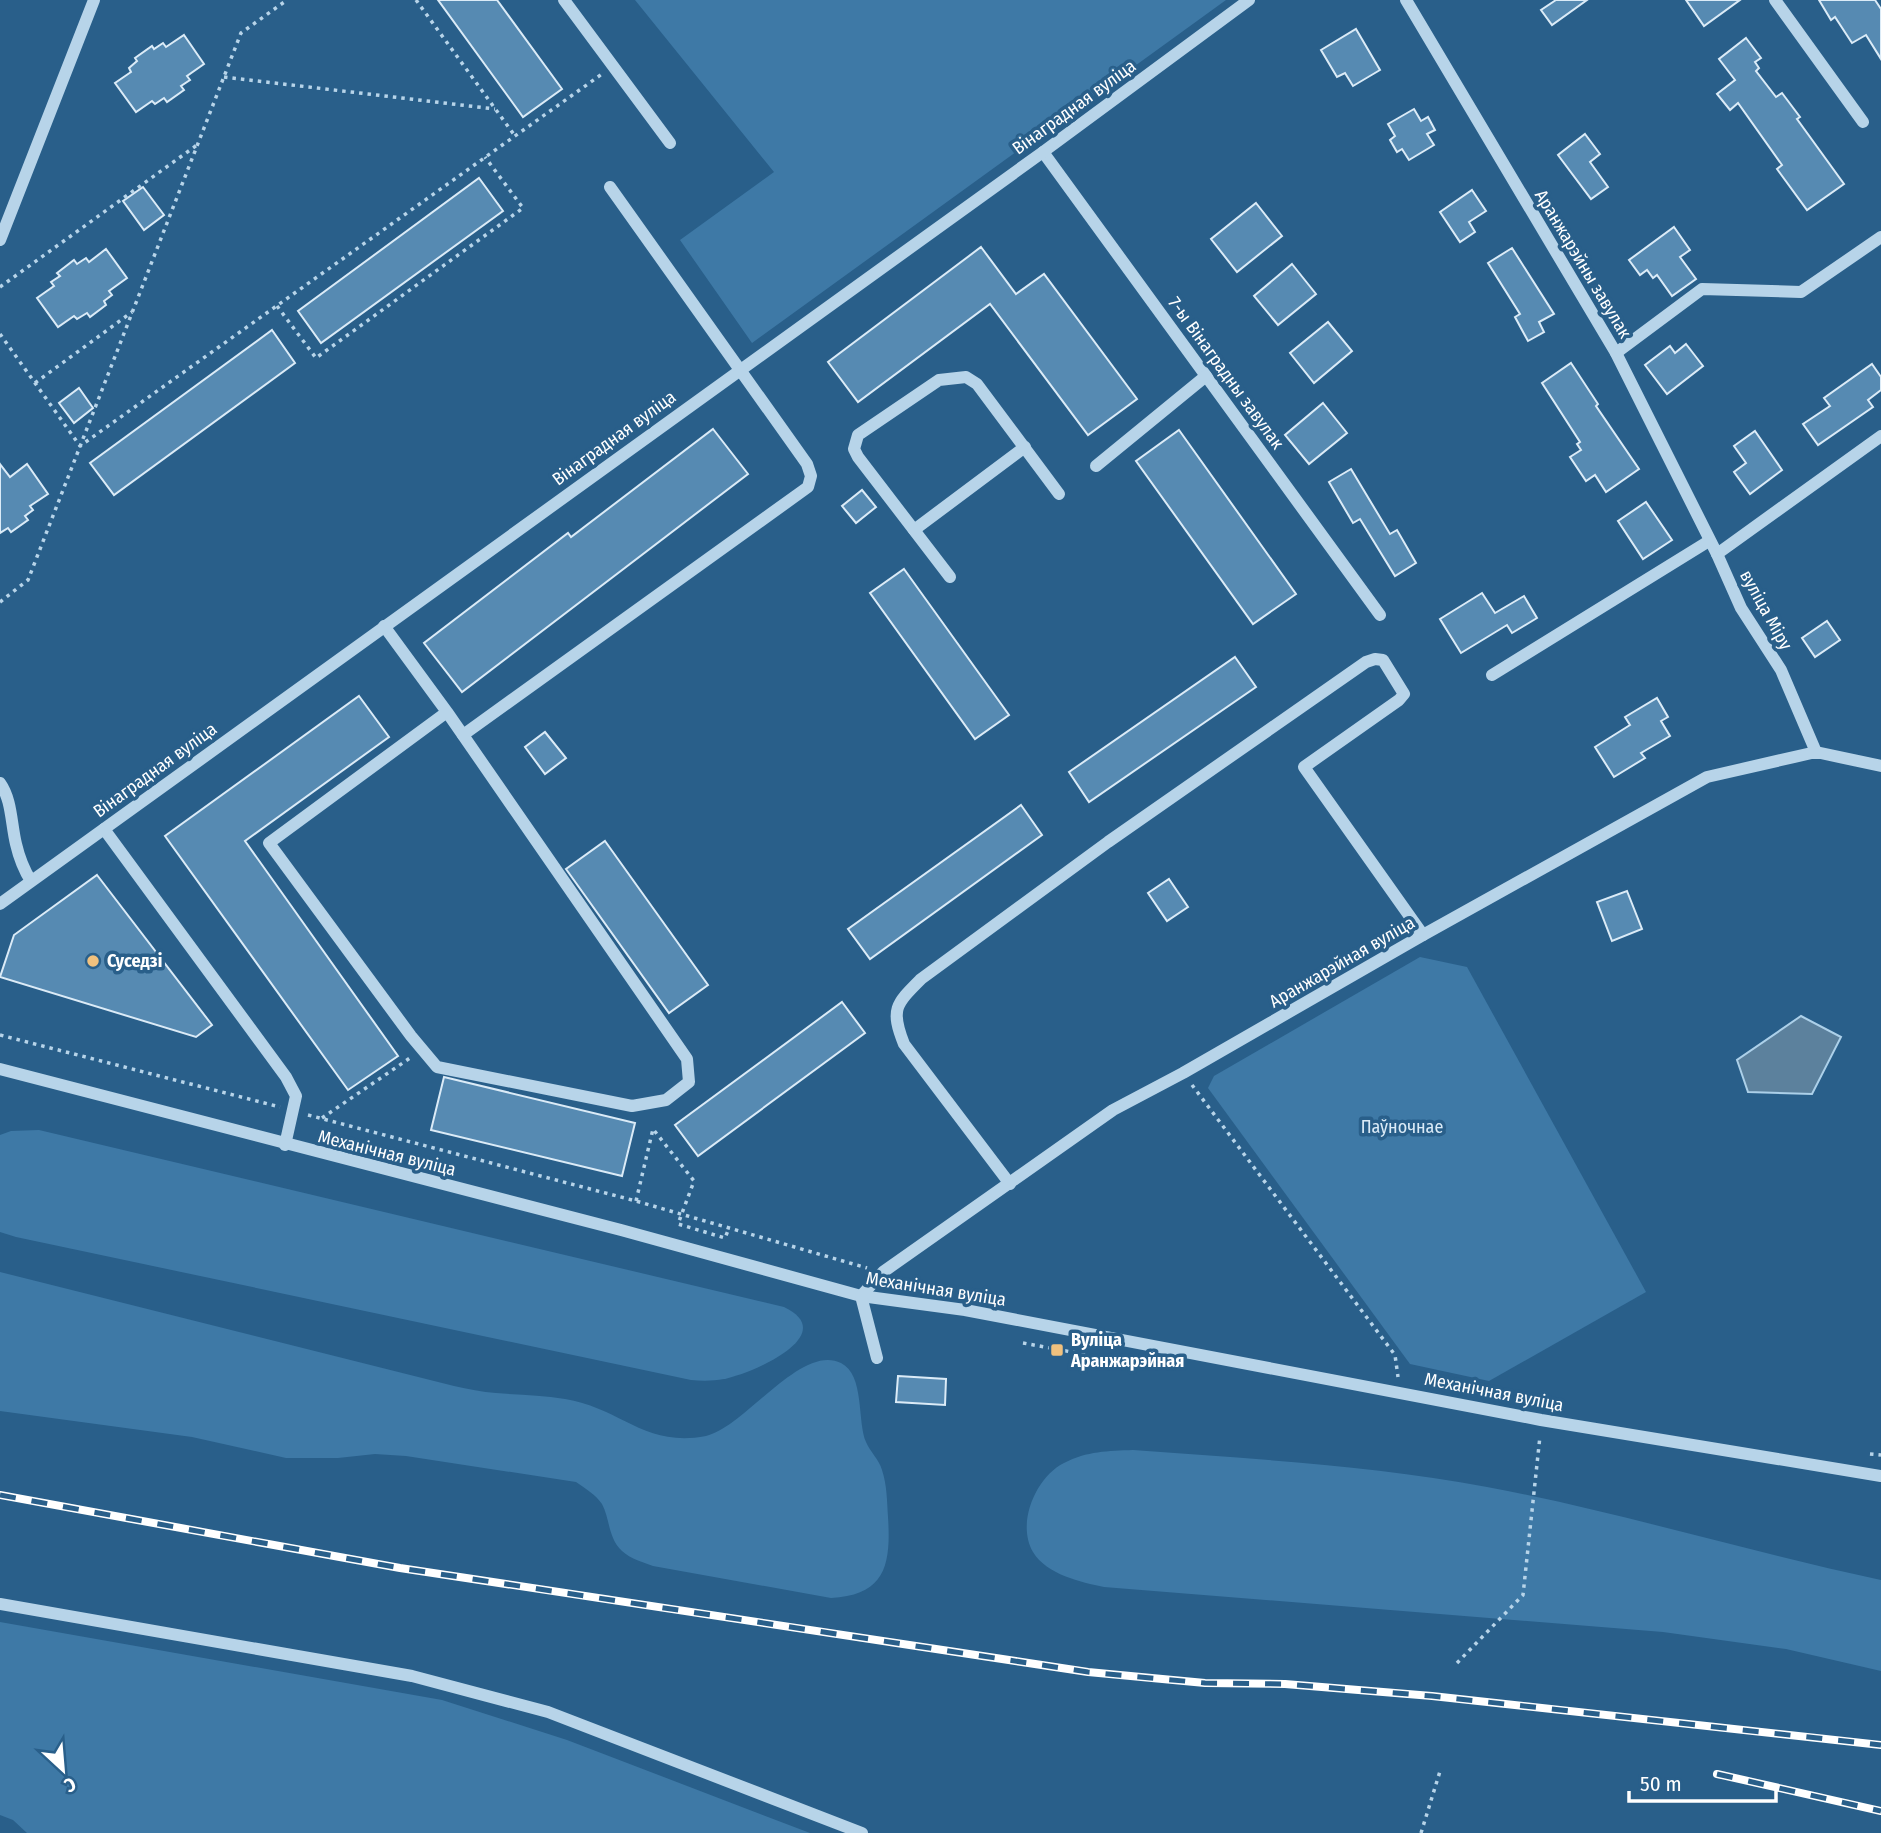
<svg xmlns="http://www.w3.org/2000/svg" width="1881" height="1833" font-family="'Fira Sans Condensed',sans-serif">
<rect width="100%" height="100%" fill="#295f8a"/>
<g fill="#3e79a6">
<polygon points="635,0 1226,0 752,343 680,240 774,172"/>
<polygon points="1420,957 1467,967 1646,1292 1489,1381 1410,1364 1208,1088 1214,1076"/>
<path d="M39,1130l745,177c58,28 -33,67 -60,72 -11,2 -22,2 -33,1l-675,-143 -16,-5v-97l11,-4z"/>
<path d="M0,1272l454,114c14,3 28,6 42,7 23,2 46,2 69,6 56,9 80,49 141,37 39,-9 95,-93 135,-73 24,12 16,59 25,79 4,10 13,17 16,28 5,15 5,31 6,47 3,47 -2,78 -57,81l-178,-32c-11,-4 -22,-7 -31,-15 -14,-13 -12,-32 -20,-47 -7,-10 -16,-15 -26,-22l-170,-26 -31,-2 -37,4h-52l-94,-21 -192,-26z"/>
<path d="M1133,1450c118,9 238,15 354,37 133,25 262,65 394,93v91l-95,-22 -123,-17 -559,-45c-23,-5 -57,-12 -71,-35 -17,-29 3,-75 31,-89 23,-12 44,-12 69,-13z"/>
<polygon points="0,1622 442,1700 567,1740 810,1833 27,1833 13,1820 0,1815"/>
</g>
<polygon fill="#5c819d" stroke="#acd0e9" stroke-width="2" points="1801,1016 1841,1037 1812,1094 1748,1092 1737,1060"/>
<g fill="#568ab2" stroke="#dbebf7" stroke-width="2">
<polygon points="438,0 497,0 562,89 523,117"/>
<polygon points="1556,0 1587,0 1552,25 1541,10"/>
<polygon points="1686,0 1740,0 1704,26"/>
<polygon points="1819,0 1875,0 1881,9 1881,59 1866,35 1852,43 1835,17 1831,20"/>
<polygon points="1356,29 1380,70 1353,86 1345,73 1337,77 1321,50"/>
<polygon points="184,35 204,64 187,76 190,80 181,86 184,90 167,102 164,98 155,104 152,101 136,112 115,83 131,72 129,68 137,61 135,58 152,46 154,49 163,43 166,47"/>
<polygon points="1746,38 1761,58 1755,62 1759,68 1756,71 1776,97 1782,93 1800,117 1797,119 1844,184 1807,210 1777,169 1782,165 1738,103 1730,110 1717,94 1735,80 1719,59"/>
<polygon points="1414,109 1421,121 1428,117 1435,130 1427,134 1434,145 1409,160 1402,149 1397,152 1390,140 1395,136 1388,124"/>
<polygon points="1585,134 1600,154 1590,162 1608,187 1591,199 1558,155"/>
<polygon points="479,178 503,211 321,343 298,311"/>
<polygon points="143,187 164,215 144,230 123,201"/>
<polygon points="1472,190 1486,211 1469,222 1475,232 1460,242 1440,212"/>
<polygon points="1256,203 1282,236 1237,272 1211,239"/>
<polygon points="1674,227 1690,250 1680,257 1696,279 1672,296 1657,275 1653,278 1647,270 1640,275 1629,260"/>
<polygon points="981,247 1016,294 1044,274 1137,399 1088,435 990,304 858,402 828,362"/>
<polygon points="1512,248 1554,314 1539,322 1544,332 1528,341 1515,317 1520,314 1488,263"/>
<polygon points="106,249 127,278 109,291 112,295 104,301 106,305 90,317 87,313 77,319 74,316 58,327 37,298 54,286 51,282 60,276 57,273 74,260 77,264 86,258 89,262"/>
<polygon points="1292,264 1316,294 1278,325 1254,296"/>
<polygon points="1328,322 1352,351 1314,383 1290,353"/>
<polygon points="272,330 295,363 114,495 90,463"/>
<polygon points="1686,344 1703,366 1667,394 1645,365 1670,346 1675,353"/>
<polygon points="1571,363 1598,404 1596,406 1639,469 1606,492 1595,475 1586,481 1570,457 1581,450 1577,444 1580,442 1542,383"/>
<polygon points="1872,364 1881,377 1881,390 1868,400 1873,407 1818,445 1803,424 1830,406 1824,398"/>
<polygon points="79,388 93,408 74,423 59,403"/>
<polygon points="1323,403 1347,433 1309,464 1285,435"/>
<polygon points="713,429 748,474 462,692 424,643 568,533 571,537"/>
<polygon points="1179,430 1296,594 1253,624 1136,461"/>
<polygon points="1755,431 1782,470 1750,494 1734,472 1746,463 1734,446"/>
<polygon points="0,464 10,477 27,464 48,494 30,506 33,510 25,516 28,520 11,532 8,528 0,533"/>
<polygon points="1351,469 1390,534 1397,530 1416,563 1395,576 1360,519 1353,523 1329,482"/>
<polygon points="862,490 876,507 856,523 842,506"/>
<polygon points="1646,502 1672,540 1643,559 1618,521"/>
<polygon points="904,569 1009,715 975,739 870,593"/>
<polygon points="1482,593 1495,613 1524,596 1537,618 1512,633 1507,625 1461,653 1440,619"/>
<polygon points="1827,621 1840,640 1815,657 1802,638"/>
<polygon points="1235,657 1256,687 1089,802 1069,772"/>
<polygon points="359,696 389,737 245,841 398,1056 348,1090 165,836"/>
<polygon points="1657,698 1668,717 1661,721 1670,736 1641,753 1645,758 1614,777 1595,747 1630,725 1625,717"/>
<polygon points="545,732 566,758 545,774 525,747"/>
<polygon points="1021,805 1042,835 870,959 848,929"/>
<polygon points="605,841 708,985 669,1013 566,869"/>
<polygon points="97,875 212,1025 196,1037 0,977 14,935"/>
<polygon points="1169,879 1188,907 1167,921 1148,893"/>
<polygon points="1627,891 1642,929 1612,941 1597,902"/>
<polygon points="842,1002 865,1033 698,1156 675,1125"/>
<polygon points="444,1077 635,1123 622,1176 431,1130"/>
<polygon points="898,1376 946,1379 945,1405 896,1402"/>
</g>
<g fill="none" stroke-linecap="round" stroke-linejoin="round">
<g stroke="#b7d4e9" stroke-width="3.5" stroke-dasharray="3.5 5" stroke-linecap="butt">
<polyline points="416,0 515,136"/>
<polyline points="224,77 495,109"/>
<polyline points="0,287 197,145"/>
<polyline points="277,306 316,358 523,208 485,157"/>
<polyline points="0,334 80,446 602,74"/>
<polyline points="35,383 132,312"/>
<polyline points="0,602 28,580 241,33 287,0"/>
<polyline points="0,1035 280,1107"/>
<polyline points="1192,1085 1395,1355 1398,1377"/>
<polyline points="308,1115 636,1201 867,1268"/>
<polyline points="322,1118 410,1058"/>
<polyline points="636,1201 653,1129 694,1181 678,1224 725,1238 729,1228"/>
<polyline points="1023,1343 1088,1355"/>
<polyline points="1870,1454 1881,1455"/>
<polyline points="1457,1663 1523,1595 1540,1436"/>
<polyline points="1421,1833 1441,1768"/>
</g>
<g stroke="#b7d4e9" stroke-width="12">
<polyline points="564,0 670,143"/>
<polyline points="1406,0 1616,353 1717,554"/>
<polyline points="1775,0 1863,122"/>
<polyline points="1043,152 1380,615"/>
<polyline points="0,240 94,0"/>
<polyline points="1616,353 1702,289 1801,292 1881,237"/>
<polyline points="1096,466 1206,376"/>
<polyline points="914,530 1025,447"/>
<polyline points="950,577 858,457 854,449 858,435 939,380 966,377 977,384 1059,494"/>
<polyline points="384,626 447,712 687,1059 689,1082 666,1100 632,1106 437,1067 411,1036 269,843 447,712"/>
<polyline points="1492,675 1709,541"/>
<polyline points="463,735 808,487 811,476 807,464 610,187"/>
<polyline points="1816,752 1781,670 1741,608 1717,554 1881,436"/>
<path d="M0,783c12,17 11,41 16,61 3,13 8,26 15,37"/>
<polyline points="104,829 286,1077 296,1096 285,1145"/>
<polyline points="0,904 1043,152 1249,0"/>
<polyline points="0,1069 621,1230 861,1296 965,1310 1541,1420 1881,1476"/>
<path d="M1010,1184l-106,-140c-14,-35 -8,-40 17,-65l187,-137 258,-180 9,-3 8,1 21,34 -5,6 -95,67 119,168"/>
<polyline points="877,1358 861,1296 883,1272 1113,1110 1183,1073 1423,935 1707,777 1816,752 1881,766"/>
<polyline points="0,1604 412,1676 548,1712 862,1833"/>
</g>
<defs>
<g id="rail">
<polyline points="0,1495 400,1568 1088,1672 1205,1683 1285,1684 1432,1696 1881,1745"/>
<polyline points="1717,1774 1881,1811"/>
</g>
</defs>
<use href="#rail" stroke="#fff" stroke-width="8"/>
<use href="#rail" stroke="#295f8a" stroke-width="5" stroke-dasharray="16" stroke-linecap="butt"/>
</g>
<g fill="#f0c17e" stroke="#295f8a" stroke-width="2.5">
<circle cx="93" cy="961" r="7"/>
<rect x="1050" y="1343" width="14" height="14" rx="3.5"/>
</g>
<g text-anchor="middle" stroke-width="7" stroke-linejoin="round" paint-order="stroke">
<g font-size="18" fill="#fff" stroke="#295f8a">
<text transform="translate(1074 107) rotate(-36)" y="6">Вінаградная вуліца</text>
<text transform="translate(1583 264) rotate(59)" y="6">Аранжарэйны завулак</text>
<text transform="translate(1226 373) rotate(54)" y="6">7-ы Вінаградны завулак</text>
<text transform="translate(614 438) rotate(-36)" y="6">Вінаградная вуліца</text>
<text transform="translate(1766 610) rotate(61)" y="6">вуліца Міру</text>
<text transform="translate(155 770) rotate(-36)" y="6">Вінаградная вуліца</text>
<text transform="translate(1342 962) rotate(-30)" y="6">Аранжарэйная вуліца</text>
<text transform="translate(387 1153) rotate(14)" y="6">Механічная вуліца</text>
<text transform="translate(936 1289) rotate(9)" y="6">Механічная вуліца</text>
<text transform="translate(1494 1392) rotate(11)" y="6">Механічная вуліца</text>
</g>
<g font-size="18" font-weight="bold" fill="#fff" stroke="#295f8a" text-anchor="start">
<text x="107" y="967">Суседзі</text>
<text x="1071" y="1346">Вуліца<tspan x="1071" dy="21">Аранжарэйная</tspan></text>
</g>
<g font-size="18" fill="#dbebf7" stroke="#295f8a">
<text x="1402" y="1133">Паўночнае</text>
</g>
</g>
<g transform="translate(63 1770) rotate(154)" stroke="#295f8a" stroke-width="5" paint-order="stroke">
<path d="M0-5L12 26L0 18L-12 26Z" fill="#ffffff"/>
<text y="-10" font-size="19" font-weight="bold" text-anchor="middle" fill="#ffffff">С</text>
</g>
<path d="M1629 1791v10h147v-10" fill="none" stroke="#ffffff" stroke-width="3.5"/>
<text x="1640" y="1791" font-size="21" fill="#ffffff" stroke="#295f8a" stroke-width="5" paint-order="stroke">50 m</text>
</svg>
